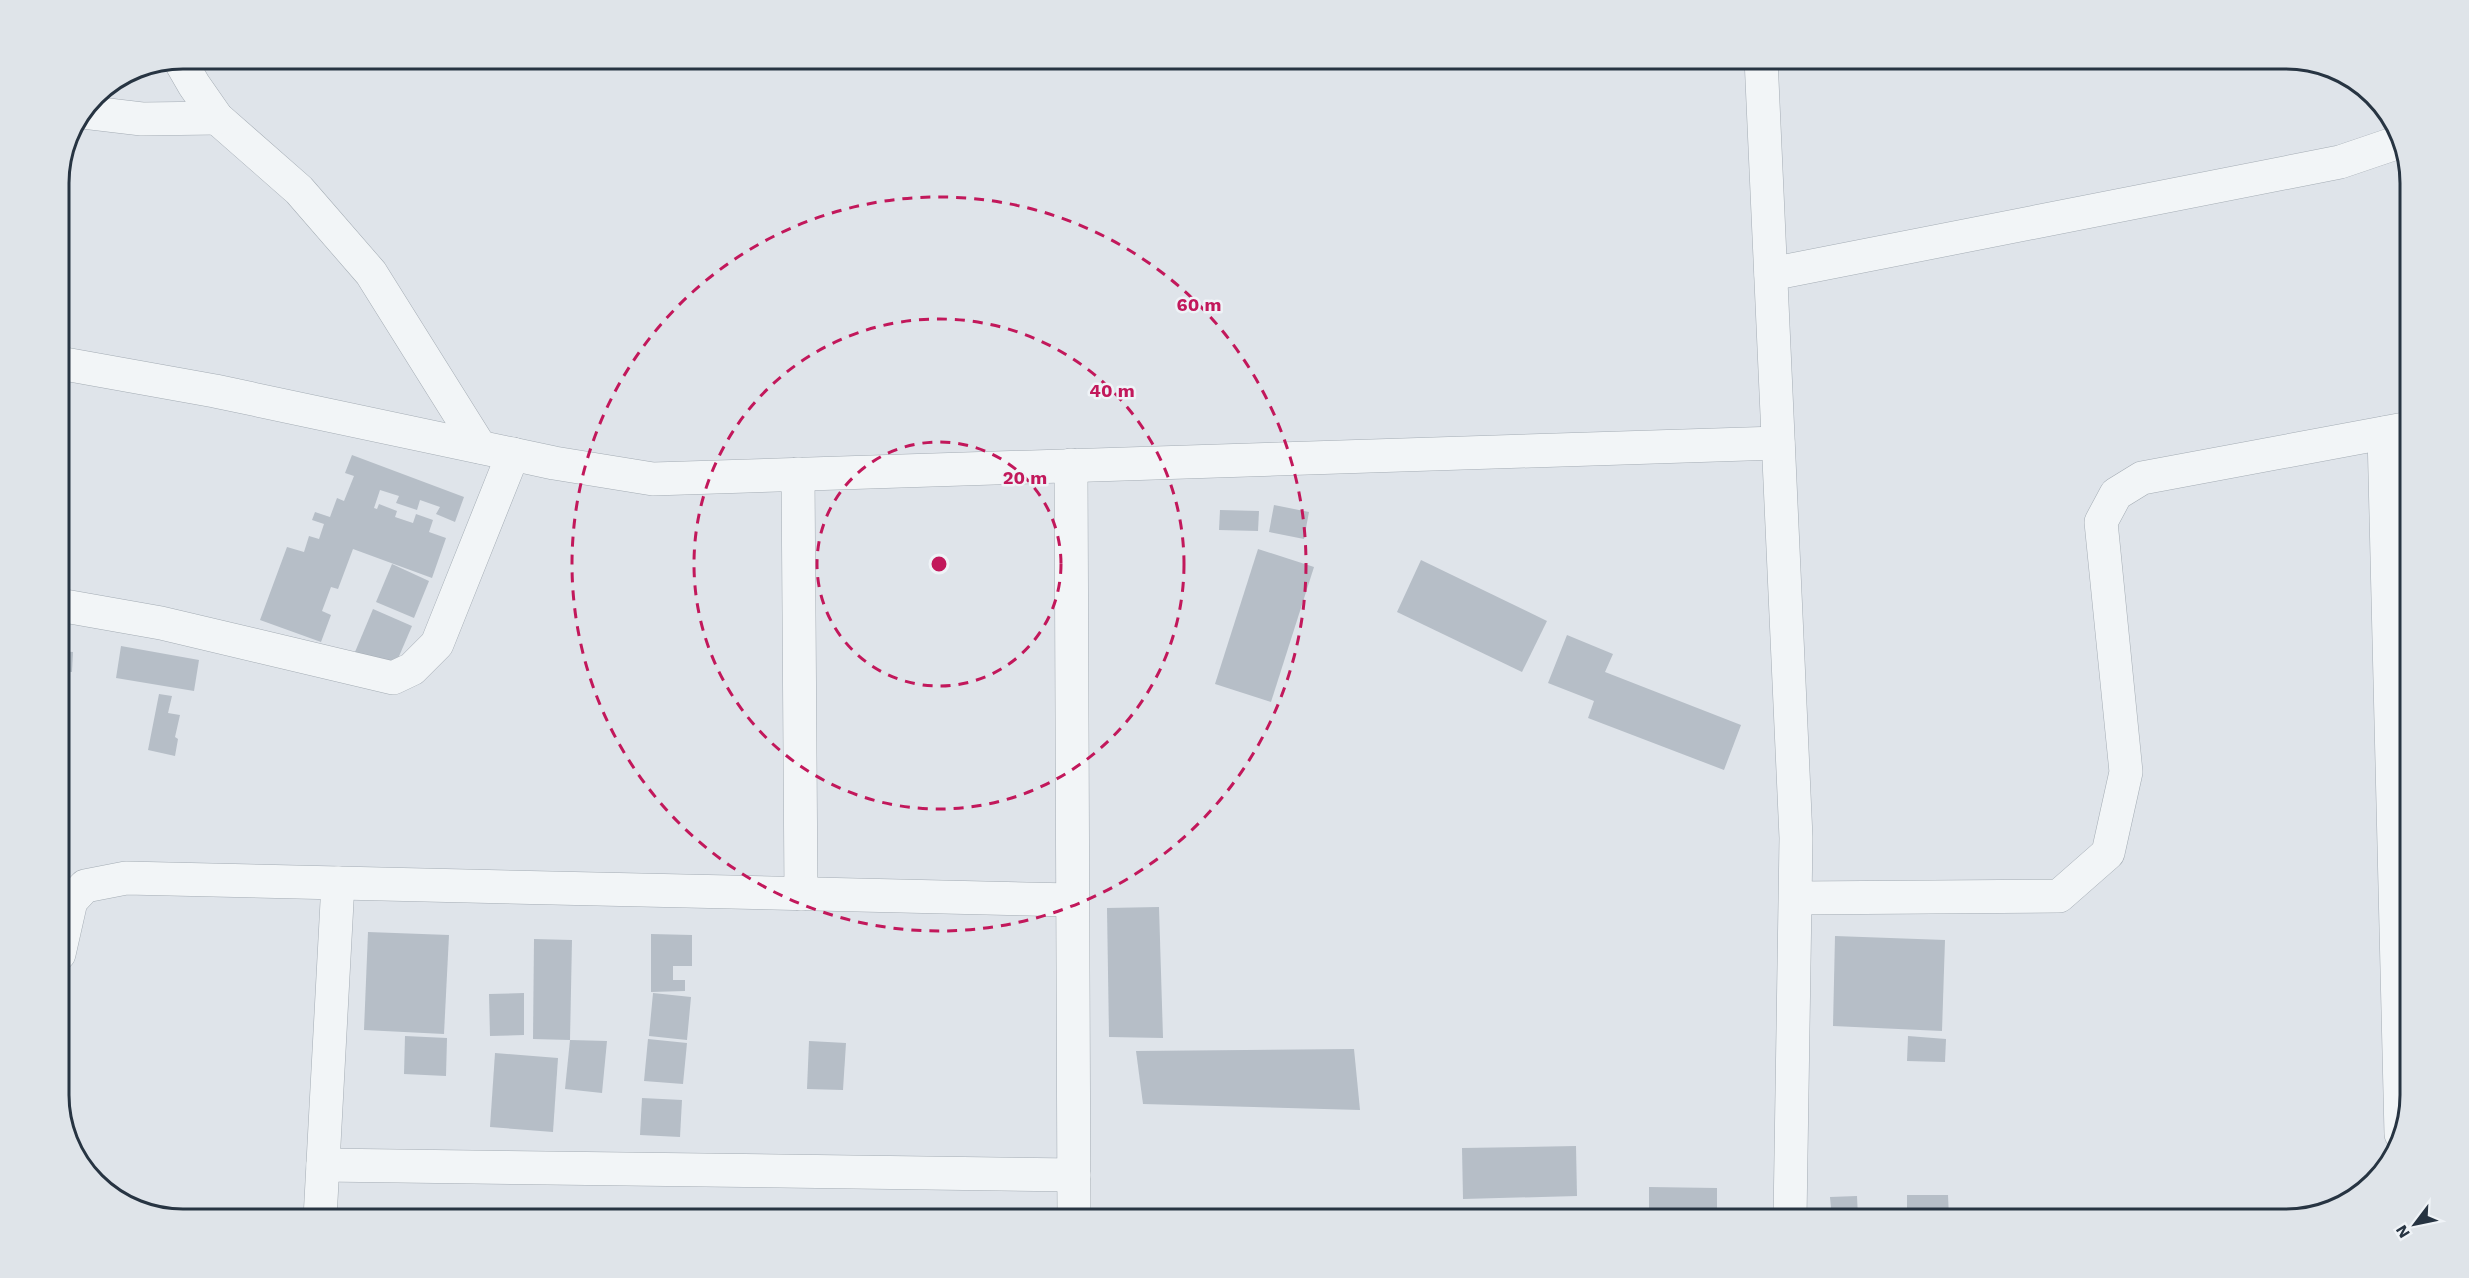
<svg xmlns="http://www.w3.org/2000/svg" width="2469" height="1278" font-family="'Work Sans',sans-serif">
<rect width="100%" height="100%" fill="#dfe4ea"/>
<g fill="#b6bec7">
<polygon points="352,455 464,497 455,522 436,514 440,507 420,500 417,510 396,503 399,496 380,490 374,508 377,509 379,504 397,511 395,517 413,523 416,514 433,520 429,532 446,538 432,578 353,549 338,589 331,587 322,611 331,615 321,642 260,620 287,547 304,552 309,536 319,539 324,524 312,520 315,512 330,517 337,498 344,501 354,476 345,473"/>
<polygon points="1274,505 1309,512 1304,539 1269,532"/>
<polygon points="1220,510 1259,511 1258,531 1219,530"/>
<polygon points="1258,549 1314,567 1271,702 1215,684"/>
<polygon points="1421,560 1547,621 1522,672 1397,612"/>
<polygon points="392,564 429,581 414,618 376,602"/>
<polygon points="373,609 412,626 394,668 355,652"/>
<polygon points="1567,635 1613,654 1605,672 1741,725 1724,770 1588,718 1594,701 1548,683"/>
<polygon points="121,646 199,660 194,691 116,678"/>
<polygon points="59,651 73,652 72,672 59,671"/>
<polygon points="159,694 172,696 168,713 180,715 175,737 178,739 175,756 148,750"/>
<polygon points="59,701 65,702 64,722 59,722"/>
<polygon points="1159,907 1163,1038 1109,1037 1107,908"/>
<polygon points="368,932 449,935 444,1034 364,1030"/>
<polygon points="651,934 692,935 692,966 673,966 673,980 685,980 685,991 651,992"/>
<polygon points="1835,936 1945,940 1942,1031 1833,1026"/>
<polygon points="534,939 572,940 570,1040 533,1039"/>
<polygon points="524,993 524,1035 490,1036 489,994"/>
<polygon points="653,993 691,997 687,1040 649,1036"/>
<polygon points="405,1036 447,1038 446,1076 404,1074"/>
<polygon points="1908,1036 1946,1039 1945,1062 1907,1061"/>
<polygon points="648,1039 687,1043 683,1084 644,1081"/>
<polygon points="570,1040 607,1041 602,1093 565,1089"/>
<polygon points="809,1041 846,1043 843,1090 807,1089"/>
<polygon points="1354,1049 1360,1110 1143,1104 1136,1051"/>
<polygon points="495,1053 558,1058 553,1132 490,1127"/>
<polygon points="642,1098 682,1100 680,1137 640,1135"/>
<polygon points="1576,1146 1577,1196 1463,1199 1462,1148"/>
<polygon points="1649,1187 1717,1188 1717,1219 1649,1219"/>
<polygon points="1907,1195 1948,1195 1949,1218 1907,1218"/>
<polygon points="1857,1196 1858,1218 1832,1219 1830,1197"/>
</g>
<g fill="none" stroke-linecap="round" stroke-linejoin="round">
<defs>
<g id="minor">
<polyline points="1761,58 1796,838 1790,1219"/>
<polyline points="179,59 194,85 217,118 299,190 371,273 480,447"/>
<polyline points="83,112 142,119 217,118"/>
<polyline points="1771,274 2340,162 2399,142"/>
<polyline points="59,363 215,391 554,463 653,479 1778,443"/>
<polyline points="2384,433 2401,1134"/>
<polyline points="1071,465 1074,1219"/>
<polyline points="798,474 801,894"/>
<polyline points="59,605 161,623 393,678 412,669 437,644 513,454"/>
<polyline points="1796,898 2059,896 2108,853 2126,772 2101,522 2116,494 2142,478 2410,428"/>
<polyline points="59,954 71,901 85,886 126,878 1072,900"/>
<polyline points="323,1165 1074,1175"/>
<polyline points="320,1219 338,883"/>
</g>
</defs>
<use href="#minor" stroke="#a4acb4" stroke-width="34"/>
<use href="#minor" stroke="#f2f5f7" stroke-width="33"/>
</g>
<g fill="none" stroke="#c2185b" stroke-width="3" stroke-dasharray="10 8">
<circle cx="939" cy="564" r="122"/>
<circle cx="939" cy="564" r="245"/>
<circle cx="939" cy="564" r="367"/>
</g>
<path d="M0 0H2469V1278H0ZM183 69H2286A114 114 0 0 1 2400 183V1095A114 114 0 0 1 2286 1209H183A114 114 0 0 1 69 1095V183A114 114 0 0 1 183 69Z" fill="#dfe4e9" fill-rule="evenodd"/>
<path fill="none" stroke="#273442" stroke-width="3" d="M183 69H2286A114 114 0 0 1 2400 183V1095A114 114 0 0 1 2286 1209H183A114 114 0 0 1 69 1095V183A114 114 0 0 1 183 69Z"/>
<circle cx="939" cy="564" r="9" fill="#c2185b" stroke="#eff3f7" stroke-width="3"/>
<g font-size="18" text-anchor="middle" font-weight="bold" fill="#c2185b" stroke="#eff3f7" stroke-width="5" stroke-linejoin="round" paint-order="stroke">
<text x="1199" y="311">60 m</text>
<text x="1112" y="397">40 m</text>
<text x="1025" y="484">20 m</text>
</g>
<g transform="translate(2415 1224) rotate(238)" stroke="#eff3f7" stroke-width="4.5" paint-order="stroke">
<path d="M0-4.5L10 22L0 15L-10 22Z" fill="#273442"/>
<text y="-9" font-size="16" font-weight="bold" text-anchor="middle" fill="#273442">N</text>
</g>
</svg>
